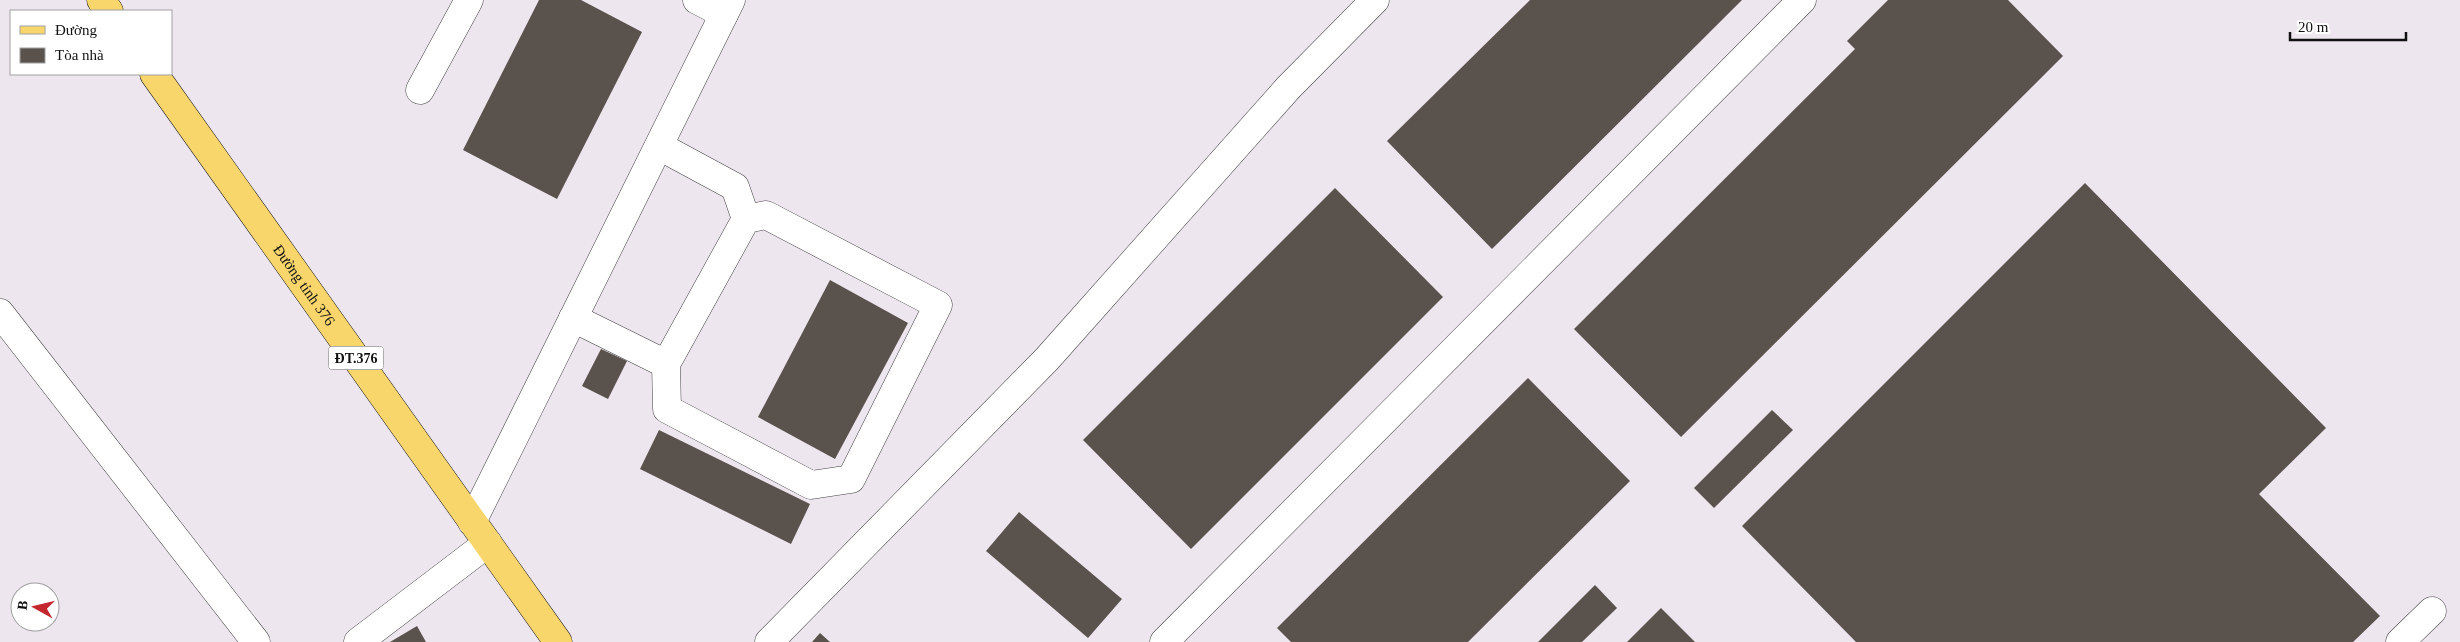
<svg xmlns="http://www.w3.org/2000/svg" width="2460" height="642" font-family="Georgia,serif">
<rect width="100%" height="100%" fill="#fffdf5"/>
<path fill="#eee6ef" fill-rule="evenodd" d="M0,0h2460v642h-2460zM11,11h160v63h-160zM20,592h30v30h-30z"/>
<g fill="#5a524d">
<polygon points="539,0 581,0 642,32 557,199 463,150"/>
<polygon points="1530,0 1742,0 1492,249 1387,141"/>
<polygon points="1888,0 2008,0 2063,56 1681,437 1574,329 1855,49 1847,41"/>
<polygon points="2085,183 2326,428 2259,494 2380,616 2353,642 1856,642 1742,526"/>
<polygon points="1335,188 1443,297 1191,549 1083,440"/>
<polygon points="830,280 908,323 835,459 758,417"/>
<polygon points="601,349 627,361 608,399 582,386"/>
<polygon points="1528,378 1630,481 1468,642 1291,642 1277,628"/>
<polygon points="1772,410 1793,430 1714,508 1694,488"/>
<polygon points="659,430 810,504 791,544 640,469"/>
<polygon points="1019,512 1122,599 1088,638 986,551"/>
<polygon points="1595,585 1617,608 1582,642 1538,642"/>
<polygon points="1661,608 1695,642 1627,642"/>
<polygon points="417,626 426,642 390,642"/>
<polygon points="820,633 830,642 812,642"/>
</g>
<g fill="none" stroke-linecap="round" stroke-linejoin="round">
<defs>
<g id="minor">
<polyline points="697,0 724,14"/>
<polyline points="420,90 469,0"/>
<polyline points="659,146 735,187 746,219 666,364 667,409 811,485 851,479 938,305 766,215 746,219"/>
<polyline points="0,313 256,642"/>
<polyline points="573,318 666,364"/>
<polyline points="472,522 731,0"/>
<polyline points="358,642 488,543"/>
<polyline points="769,642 1047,359 1288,88 1375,0"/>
<polyline points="1164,642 1802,0"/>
<polyline points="2400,642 2432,611"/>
</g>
<g id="major">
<polyline points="101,0 109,11"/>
<path id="s1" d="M154,74l404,568"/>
</g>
</defs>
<use href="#minor" stroke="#444" stroke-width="29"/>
<use href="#major" stroke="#222" stroke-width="29"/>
<use href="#minor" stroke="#fff" stroke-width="28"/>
<use href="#major" stroke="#f9d66b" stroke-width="28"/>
</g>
<g text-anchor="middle" stroke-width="5" stroke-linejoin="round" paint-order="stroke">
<rect fill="#fff" stroke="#585858" stroke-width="1" x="328.5" y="346.5" width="55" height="23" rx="4"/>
<g font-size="14" font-weight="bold" fill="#111">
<text x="356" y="363">ĐT.376</text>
</g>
<g font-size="15" fill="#111" stroke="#fff">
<text dy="5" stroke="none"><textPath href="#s1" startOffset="259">Đường tỉnh 376</textPath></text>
</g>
</g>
<rect x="10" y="10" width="162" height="65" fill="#ffffff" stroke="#a0a0a0"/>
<rect x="20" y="26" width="25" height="8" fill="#f9d66b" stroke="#a0a0a0"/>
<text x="55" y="35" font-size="15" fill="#111111">Đường</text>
<rect x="20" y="48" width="25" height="15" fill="#5a524d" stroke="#a0a0a0"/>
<text x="55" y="60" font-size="15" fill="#111111">Tòa nhà</text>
<g transform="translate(35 607) rotate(278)"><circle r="24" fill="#ffffff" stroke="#a0a0a0"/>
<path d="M0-4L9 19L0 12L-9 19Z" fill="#c4262e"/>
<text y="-8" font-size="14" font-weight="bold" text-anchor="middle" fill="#111111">B</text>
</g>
<path d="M2290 32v8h116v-8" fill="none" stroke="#111111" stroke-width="2.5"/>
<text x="2298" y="32" font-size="15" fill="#111111" stroke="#ffffff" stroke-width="4" paint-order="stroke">20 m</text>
</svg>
